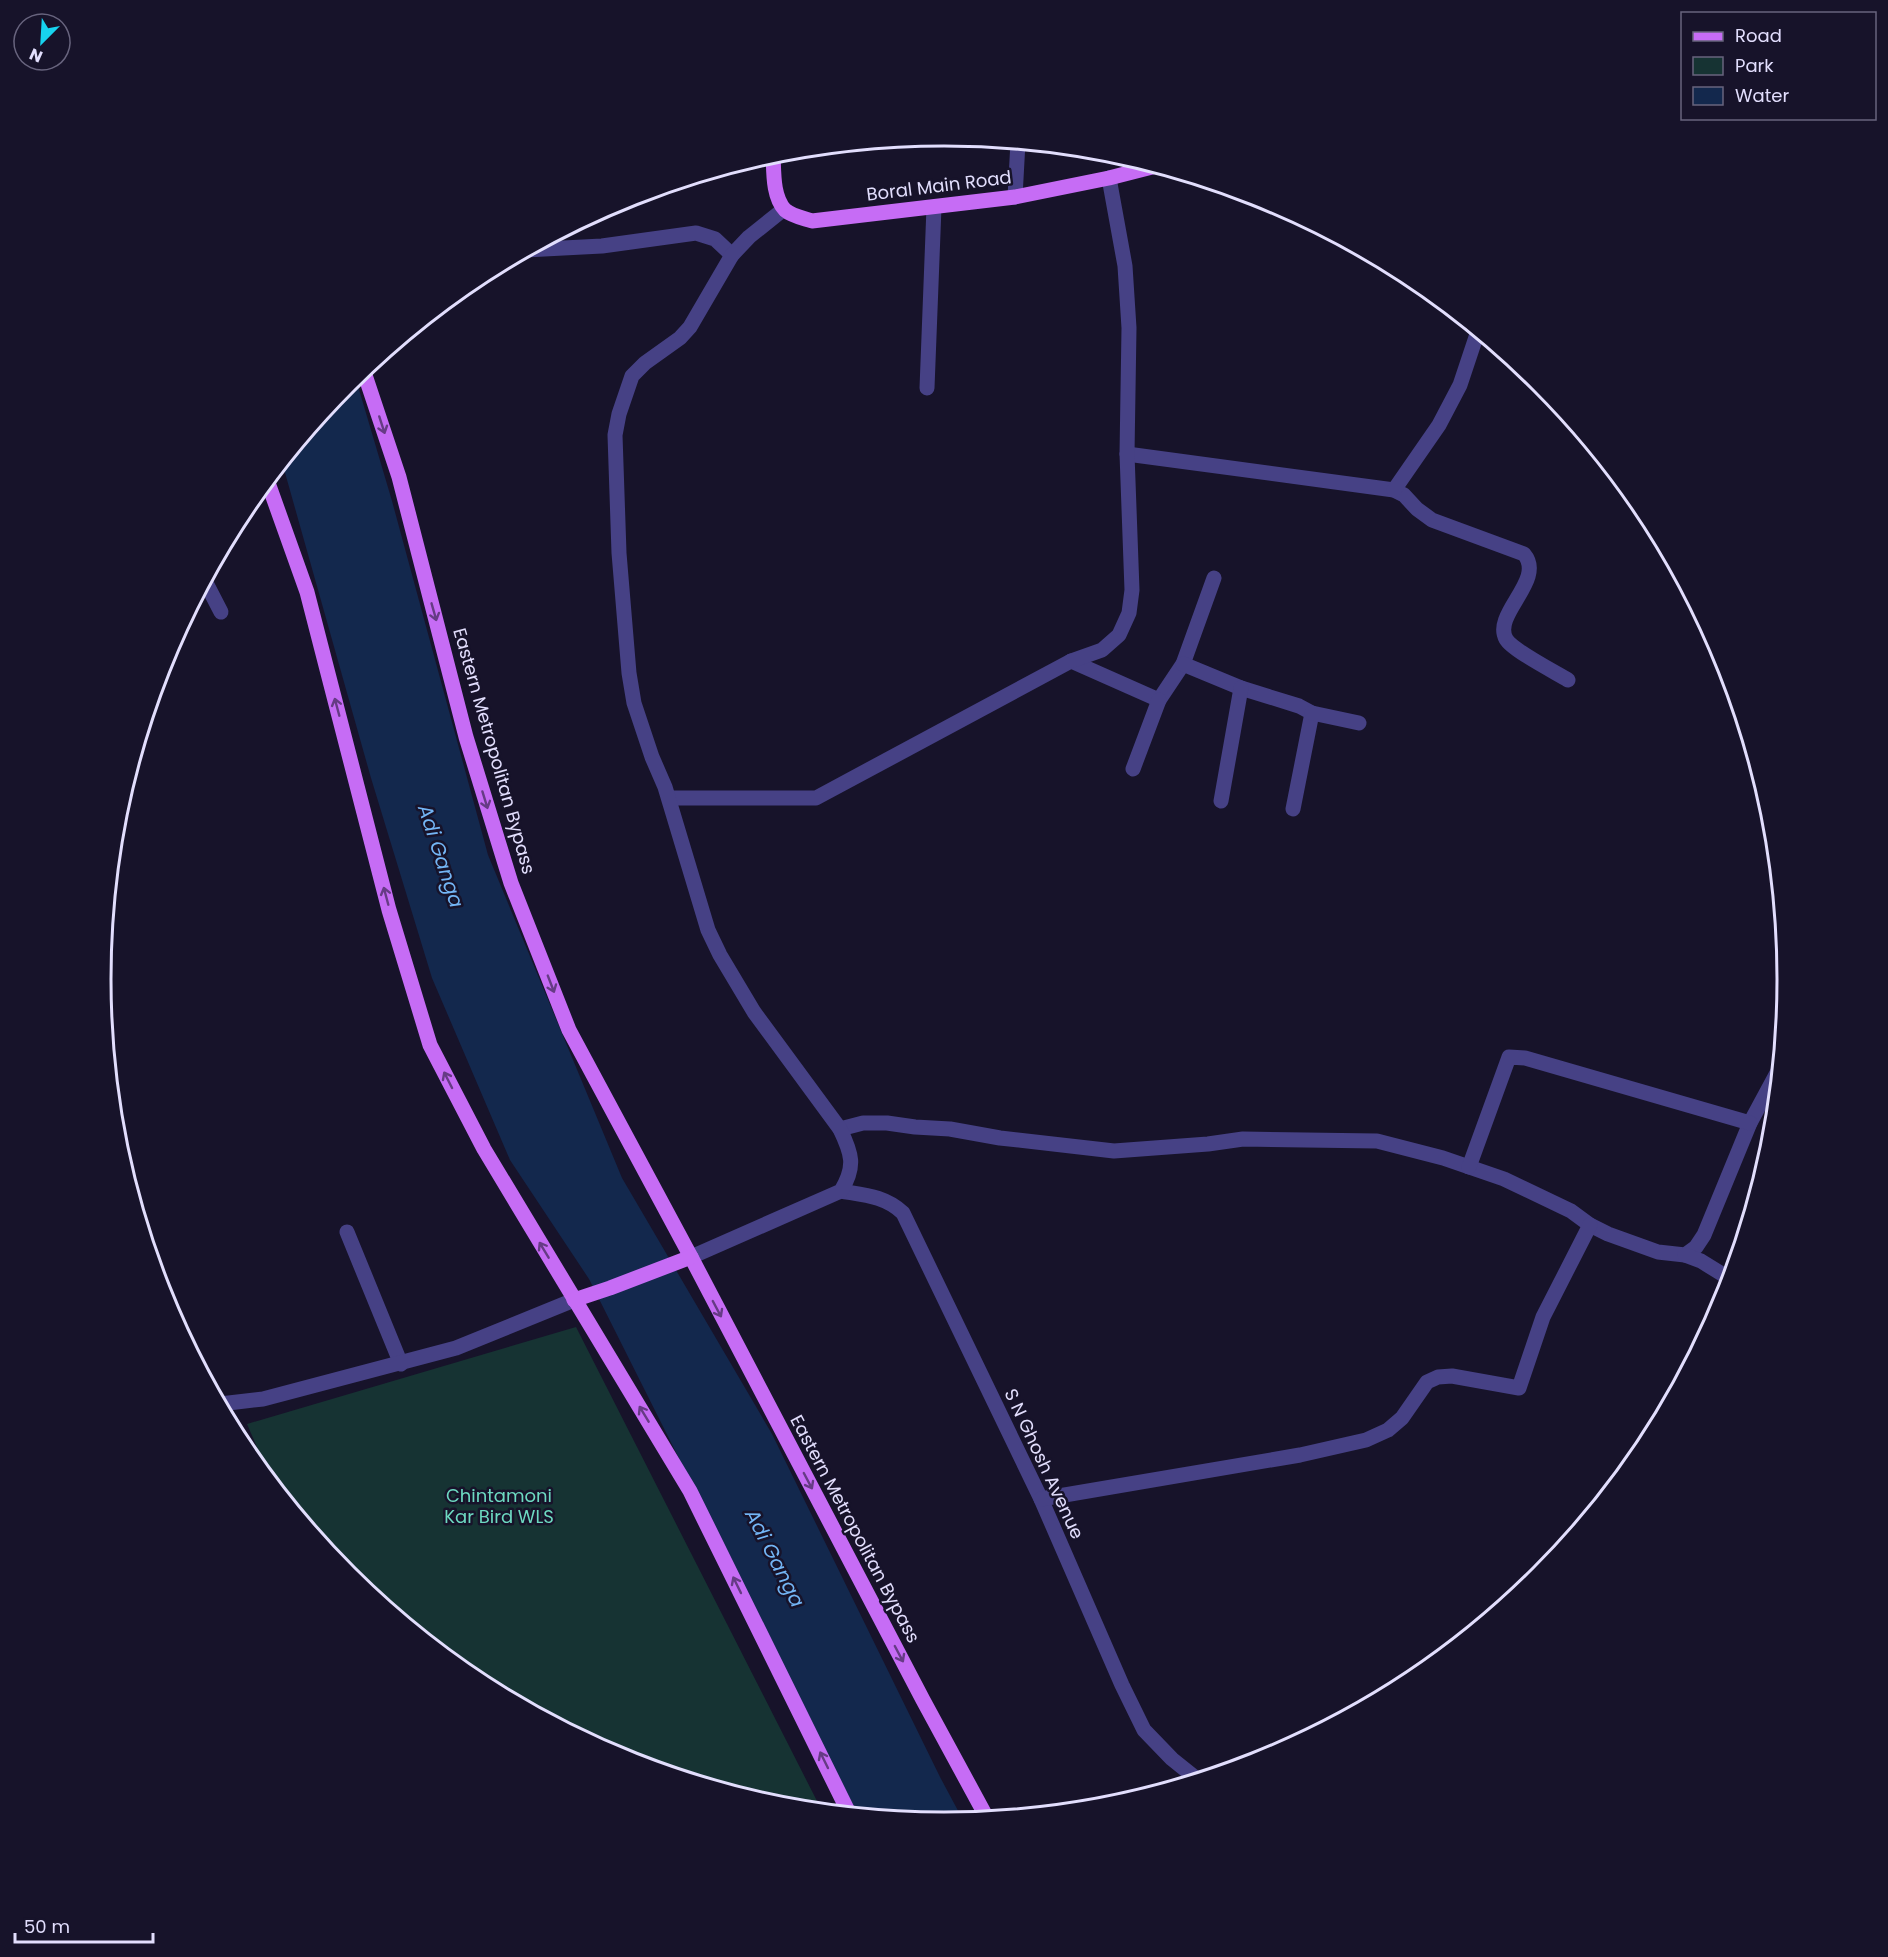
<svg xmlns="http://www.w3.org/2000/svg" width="1888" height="1957" font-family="Poppins,sans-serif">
<rect width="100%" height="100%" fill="#17132a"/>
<polygon fill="#163333" points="576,1327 817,1801 822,1810 779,1806 621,1758 475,1680 347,1575 273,1484 247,1424"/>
<polygon fill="#13284d" points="355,376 392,501 488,855 622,1178 772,1434 940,1777 963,1820 944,1822 857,1813 589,1279 510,1160 432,978 371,778 282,462 348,382"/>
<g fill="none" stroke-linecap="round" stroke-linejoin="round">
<g stroke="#464185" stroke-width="15">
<polyline points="1015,197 1018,142"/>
<polyline points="525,250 602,246 696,233 715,239 732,255"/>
<polyline points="927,388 934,207"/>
<path d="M1127,454l267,36 10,5 13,14 15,11 92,34c22,26 -32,60 -18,85 6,11 49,33 62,41"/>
<polyline points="1394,490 1439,425 1460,385 1478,331"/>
<polyline points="205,581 221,612"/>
<polyline points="1071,661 1159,700 1183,664 1214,578"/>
<polyline points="1183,664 1241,688 1299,706 1312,713 1293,809"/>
<polyline points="1312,713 1359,723"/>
<polyline points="1133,769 1159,700"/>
<polyline points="669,798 816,798 1071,661 1102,650 1119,635 1129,613 1132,590 1127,454 1129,328 1125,266 1109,178"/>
<polyline points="1221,801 1241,688"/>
<polyline points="840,1129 863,1123 887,1123 915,1127 950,1129 1000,1138 1114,1151 1208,1144 1243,1139 1377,1141 1443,1158 1504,1179 1571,1211 1590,1225 1608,1234 1658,1252 1685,1255 1696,1247 1704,1235 1750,1123 1778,1071"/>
<polyline points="1469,1167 1509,1057 1525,1058 1750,1123"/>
<path d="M841,1191c23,4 44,5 62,22l138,286 81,186 22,45 28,29 25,20"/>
<polyline points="347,1232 401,1364"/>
<polyline points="1685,1255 1701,1261 1730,1279"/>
<path d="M691,1257l150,-66c15,-25 11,-37 -1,-62l-86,-117 -34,-57 -12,-25 -43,-143 -13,-30 -18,-54 -5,-30 -10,-120 -4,-118 4,-21 13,-38 13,-13 35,-25 10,-11 42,-72 17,-18 35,-28"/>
<polyline points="1690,1364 1708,1330"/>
<polyline points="220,1404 263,1399 456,1348 574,1300"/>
<polyline points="1041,1499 1300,1455 1366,1440 1388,1430 1402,1418 1427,1382 1438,1377 1452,1376 1519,1388 1543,1317 1590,1225"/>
</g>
<g stroke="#c66cf5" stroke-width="15">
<path d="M773,153c1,17 -1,43 12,57 7,6 18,8 27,11l203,-24 94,-19 47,-12"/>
<polyline points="363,369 399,477 466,737 511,883 569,1030 691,1257 923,1700 987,1818"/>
<polyline points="267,480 307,592 389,910 430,1045 484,1149 690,1491 849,1813"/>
<polyline points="574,1300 610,1288 691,1257"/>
</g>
</g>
<defs><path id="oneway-shaft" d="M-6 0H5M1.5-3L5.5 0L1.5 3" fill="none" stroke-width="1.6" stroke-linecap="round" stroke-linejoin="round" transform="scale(1.5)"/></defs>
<g stroke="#663b85">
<use href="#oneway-shaft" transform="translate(382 425) rotate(72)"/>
<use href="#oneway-shaft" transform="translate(434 612) rotate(74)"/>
<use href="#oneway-shaft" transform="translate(337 707) rotate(-105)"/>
<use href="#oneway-shaft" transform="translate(485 800) rotate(73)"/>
<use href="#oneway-shaft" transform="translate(386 896) rotate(-105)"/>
<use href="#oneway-shaft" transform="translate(551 984) rotate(69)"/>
<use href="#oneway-shaft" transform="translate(448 1080) rotate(-117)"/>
<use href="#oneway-shaft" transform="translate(544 1250) rotate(-121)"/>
<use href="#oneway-shaft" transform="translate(717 1309) rotate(62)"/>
<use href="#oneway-shaft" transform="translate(644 1414) rotate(-121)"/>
<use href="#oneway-shaft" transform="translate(808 1481) rotate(62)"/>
<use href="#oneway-shaft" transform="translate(737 1585) rotate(-116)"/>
<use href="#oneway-shaft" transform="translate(899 1654) rotate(62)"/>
<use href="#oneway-shaft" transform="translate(824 1760) rotate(-116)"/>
</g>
<g text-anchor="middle" stroke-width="5" stroke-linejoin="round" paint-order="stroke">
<g font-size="18" fill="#e2defd" stroke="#17132a">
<text transform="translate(939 186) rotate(-7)" y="6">Boral Main Road</text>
<text transform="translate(494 751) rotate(74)" y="6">Eastern Metropolitan Bypass</text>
<text transform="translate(1044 1464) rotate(65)" y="6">S N Ghosh Avenue</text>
<text transform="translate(855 1529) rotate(62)" y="6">Eastern Metropolitan Bypass</text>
</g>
<g font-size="18" fill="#6dd9c1" stroke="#17132a">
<text x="499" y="1502">Chintamoni<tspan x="499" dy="21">Kar Bird WLS</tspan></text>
</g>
<g font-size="20" font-style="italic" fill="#73b5f5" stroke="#17132a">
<text transform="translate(441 856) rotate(72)" y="7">Adi Ganga</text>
<text transform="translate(775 1558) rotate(63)" y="7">Adi Ganga</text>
</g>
</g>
<path d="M0 0H1888V1957H0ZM111 979a833 833 0 1 1 1666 0a833 833 0 1 1-1666 0Z" fill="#17132a" fill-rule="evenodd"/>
<path fill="none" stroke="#e2defd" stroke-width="3" d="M111 979a833 833 0 1 1 1666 0a833 833 0 1 1-1666 0Z"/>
<rect x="1681" y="12" width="195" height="108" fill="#17132a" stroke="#68647e" stroke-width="1.5"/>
<rect x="1693" y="32" width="30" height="9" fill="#c66cf5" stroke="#68647e" stroke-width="1.5"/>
<text x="1735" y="42" font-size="18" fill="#e2defd">Road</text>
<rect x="1693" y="57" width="30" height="18" fill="#163333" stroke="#68647e" stroke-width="1.5"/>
<text x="1735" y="72" font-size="18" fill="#e2defd">Park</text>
<rect x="1693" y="87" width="30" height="18" fill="#13284d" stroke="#68647e" stroke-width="1.5"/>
<text x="1735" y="102" font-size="18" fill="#e2defd">Water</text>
<g transform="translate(42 42) rotate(204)"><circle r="28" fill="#17132a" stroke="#68647e" stroke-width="1.5"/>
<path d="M0-4.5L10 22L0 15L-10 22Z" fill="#17d3ef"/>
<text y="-9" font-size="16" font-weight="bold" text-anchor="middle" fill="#e2defd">N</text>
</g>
<path d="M15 1933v9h138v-9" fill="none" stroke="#e2defd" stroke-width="3"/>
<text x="24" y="1933" font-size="18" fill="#e2defd" stroke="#17132a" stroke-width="4.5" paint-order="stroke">50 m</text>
</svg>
